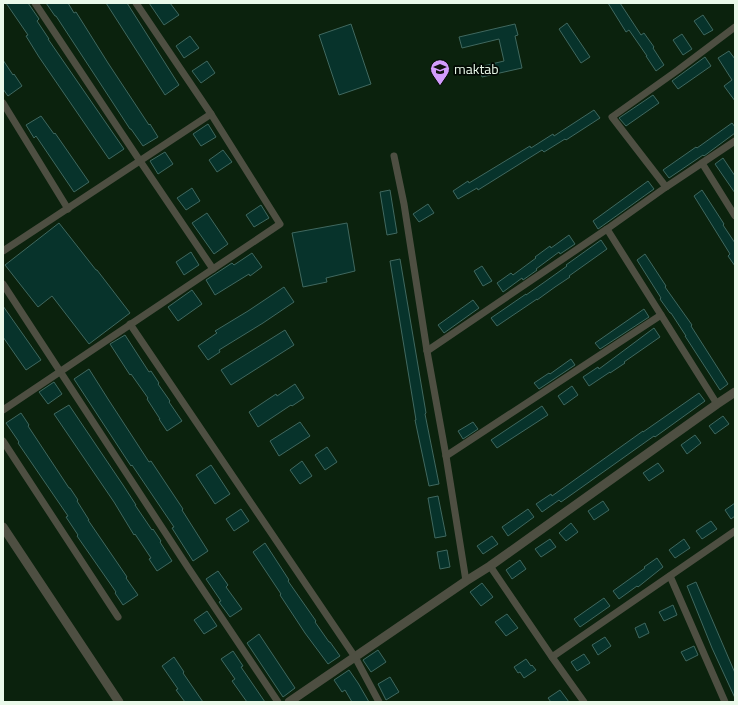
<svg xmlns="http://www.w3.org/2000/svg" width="738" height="705" font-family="'Titillium Web',sans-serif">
<rect width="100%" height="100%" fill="#0b220d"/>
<g fill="#07332b" stroke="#40685f">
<polygon points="6,3 28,3 39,19 37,21 49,39 48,39 124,149 109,159 39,57 26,36 28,35"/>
<polygon points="46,3 68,3 74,13 76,12 108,63 149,125 150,124 158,137 143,146 131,129 130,129 98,80 56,16 55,16"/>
<polygon points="106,3 127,3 179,85 165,95"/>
<polygon points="149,3 170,3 179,15 164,25"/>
<polygon points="608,3 620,3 641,35 644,33 654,47 653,48 664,65 656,71 646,56 647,56 629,30 626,32"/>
<polygon points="703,15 713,30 704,35 694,21"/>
<polygon points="567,23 590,57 581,63 559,29"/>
<polygon points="351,24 371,84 339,95 319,35"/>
<polygon points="515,24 518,35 515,36 522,68 482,77 479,67 504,61 499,39 462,48 459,37"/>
<polygon points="682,34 692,49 683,55 673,40"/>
<polygon points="190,36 199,48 184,58 176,46"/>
<polygon points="729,51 735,59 735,101 724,86 732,80 718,58"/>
<polygon points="705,57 711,66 678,89 672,81"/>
<polygon points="3,60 13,75 14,74 22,86 8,96 3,89"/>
<polygon points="207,61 215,73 201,83 192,71"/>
<polygon points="653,95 659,103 626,126 619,118"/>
<polygon points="594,110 600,118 566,140 565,139 544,152 542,150 478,190 477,188 458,199 453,191 468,181 469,183 530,146 531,148 553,134 554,136"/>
<polygon points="41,116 54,134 55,133 89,182 74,192 36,136 34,138 26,125"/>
<polygon points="732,123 735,127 735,133 704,156 703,155 669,178 663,170 696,147 697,148"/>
<polygon points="208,124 216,137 201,146 193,134"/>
<polygon points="223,150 232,162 217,172 209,160"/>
<polygon points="165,152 173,164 158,174 150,161"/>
<polygon points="723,158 735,176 735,193 715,164"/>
<polygon points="648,181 654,189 598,229 593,221"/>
<polygon points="192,188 200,201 186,210 177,198"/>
<polygon points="390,190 397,233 387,235 380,192"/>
<polygon points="702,190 724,224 723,225 735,243 735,266 728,256 730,254 694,196"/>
<polygon points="428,204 434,213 419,222 413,214"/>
<polygon points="261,205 269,218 254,227 246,215"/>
<polygon points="207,213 228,244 214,254 192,223"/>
<polygon points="59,223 96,270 97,270 130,313 89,344 52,296 38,307 5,265"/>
<polygon points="347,223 355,271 326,278 327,282 303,287 292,233"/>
<polygon points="569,235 575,244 560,254 559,252 536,269 537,270 523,280 522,278 503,292 497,283 511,273 513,275 536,258 535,257 550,246 551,248"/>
<polygon points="601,240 607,249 569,276 570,277 555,287 537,300 537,299 497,326 491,318 526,294 526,295 546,281 567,266 566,265"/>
<polygon points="191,252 199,265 184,275 176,262"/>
<polygon points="252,253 262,267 250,276 249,274 215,295 206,280 232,263 234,265"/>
<polygon points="645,254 666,286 665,287 692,325 691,326 728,384 720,390 685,336 686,336 671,313 670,313 660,299 661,298 637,260"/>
<polygon points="400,259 426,413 425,414 439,484 429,486 415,420 416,420 390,261"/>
<polygon points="482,266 492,281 483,286 474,271"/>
<polygon points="284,287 294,302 263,323 219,350 220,352 208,360 198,346 217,333 215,331 248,311"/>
<polygon points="192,290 202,304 178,321 168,307"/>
<polygon points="473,300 479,308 444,333 438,325"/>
<polygon points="3,306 41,360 26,370 3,337"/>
<polygon points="644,309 649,317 600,349 595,343"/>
<polygon points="654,328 660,337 624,362 625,363 610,373 610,372 589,386 583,377 598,367 599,369"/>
<polygon points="285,330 294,345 231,385 221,370"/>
<polygon points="125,335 149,372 151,371 159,383 158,384 170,401 169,402 182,421 167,431 159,419 160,419 147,399 148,398 131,374 130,375 110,344"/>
<polygon points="571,359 575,365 539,389 534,383 549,373 550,374"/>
<polygon points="89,369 108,399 149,462 151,461 183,509 182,510 208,551 193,561 172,528 174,527 132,465 131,466 74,379"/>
<polygon points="54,382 62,394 48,404 39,392"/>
<polygon points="295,384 304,398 292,406 291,405 258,427 249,412 276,394 277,396"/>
<polygon points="572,386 578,395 564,405 558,396"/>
<polygon points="699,393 705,401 655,437 654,436 561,502 559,500 542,512 536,504 551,494 552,496 643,431 643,432"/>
<polygon points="69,405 123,485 136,505 135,505 152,530 153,529 161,541 160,542 172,561 157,571 149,559 151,558 135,534 134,535 114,502 54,414"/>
<polygon points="542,406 548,415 497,448 491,440"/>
<polygon points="21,413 29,425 28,426 69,488 70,488 78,500 77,501 89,520 88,520 127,577 126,578 138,595 123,605 115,593 116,592 77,536 78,535 66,517 68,516 18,443 19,442 6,423"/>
<polygon points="723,416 729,424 715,434 709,426"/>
<polygon points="300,422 310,436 279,456 270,441"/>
<polygon points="473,422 478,429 463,439 458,431"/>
<polygon points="695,435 701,443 687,454 681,445"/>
<polygon points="327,447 337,462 325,470 315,455"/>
<polygon points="302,461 312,476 300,484 290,470"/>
<polygon points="658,463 664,471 649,481 643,473"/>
<polygon points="211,465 230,494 215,504 196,475"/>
<polygon points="438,496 446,536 435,538 428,498"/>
<polygon points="603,501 609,510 594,520 588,511"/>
<polygon points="735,503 735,516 731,519 725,510"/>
<polygon points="241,509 249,521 234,531 226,519"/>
<polygon points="528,509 534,517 508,536 502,527"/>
<polygon points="711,521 717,529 702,539 696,531"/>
<polygon points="571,523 578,532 566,541 559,533"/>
<polygon points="492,536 498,544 483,554 477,546"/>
<polygon points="550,539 556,547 541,557 535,549"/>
<polygon points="684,539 690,548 675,558 669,550"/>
<polygon points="265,543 289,580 288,581 316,621 315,622 329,642 330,642 340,656 328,664 305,633 280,595 281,594 253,552"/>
<polygon points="447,550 450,567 440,569 437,552"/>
<polygon points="657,558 663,567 638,587 637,586 619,599 613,591 645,568 644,567"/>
<polygon points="520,560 526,569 512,579 506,570"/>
<polygon points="218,571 228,585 226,587 242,609 230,617 219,602 221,601 206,579"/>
<polygon points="696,582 735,673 735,698 712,648 687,586"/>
<polygon points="482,583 493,597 481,606 470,592"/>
<polygon points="604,598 610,606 580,627 574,619"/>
<polygon points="673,605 677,615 664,621 659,612"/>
<polygon points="207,611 217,626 204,634 194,620"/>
<polygon points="507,614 518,628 506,636 495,622"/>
<polygon points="645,623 649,633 639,638 635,628"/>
<polygon points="259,634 295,688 283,697 247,643"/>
<polygon points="605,637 611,646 598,655 592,645"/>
<polygon points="694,646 698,655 686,661 681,652"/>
<polygon points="378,650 386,662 371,672 363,660"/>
<polygon points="233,651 243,666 241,667 265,702 247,702 232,681 235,679 221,659"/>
<polygon points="584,654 590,663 577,671 571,662"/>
<polygon points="174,657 184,672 183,673 203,702 185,702 176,690 178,689 162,666"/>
<polygon points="526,659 531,666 532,665 536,670 524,678 520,672 518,673 514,667"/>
<polygon points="349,670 358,683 369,702 352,702 345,690 342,692 334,680"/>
<polygon points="390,677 399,692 386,700 378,684"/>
<polygon points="560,690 569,702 551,702 548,698"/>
</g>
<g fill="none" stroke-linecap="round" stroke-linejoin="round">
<g stroke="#4e4f42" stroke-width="7">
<polyline points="35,3 140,161 213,269"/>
<polyline points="3,103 68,209"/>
<polyline points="394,156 404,204 427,351 446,456 466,581"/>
<polyline points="702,163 735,216"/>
<polyline points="666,187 612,117 678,70 735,27"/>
<polyline points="607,229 717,404"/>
<polyline points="3,251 211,114"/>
<polyline points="3,284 189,569 278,702"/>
<polyline points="130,324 355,657 379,702"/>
<polyline points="427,351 607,229 666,187 735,141"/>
<polyline points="3,410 280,224 211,114 136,3"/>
<polyline points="3,441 118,617"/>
<polyline points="446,456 661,315"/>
<polyline points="490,566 552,657 584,702"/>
<polyline points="670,576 725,702"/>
<polyline points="552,657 735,531"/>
</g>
<g stroke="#4e4f42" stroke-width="9">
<polyline points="3,527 119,702"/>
<polyline points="289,702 466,581 490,566 717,404 735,392"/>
</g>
</g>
<defs>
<symbol id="school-pin" viewBox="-11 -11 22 30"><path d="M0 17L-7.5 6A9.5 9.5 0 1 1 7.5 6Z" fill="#d39cfd" stroke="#020903"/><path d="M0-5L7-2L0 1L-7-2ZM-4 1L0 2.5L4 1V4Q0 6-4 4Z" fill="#111"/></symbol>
</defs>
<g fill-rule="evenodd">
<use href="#school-pin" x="429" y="58" width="22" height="30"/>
</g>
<g text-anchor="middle" stroke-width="3.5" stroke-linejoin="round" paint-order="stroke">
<g font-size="14" fill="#eaf9ea" stroke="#020903" text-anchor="start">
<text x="454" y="74">maktab</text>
</g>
</g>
<rect width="738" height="705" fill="none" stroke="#eaf9ea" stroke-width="8"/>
</svg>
